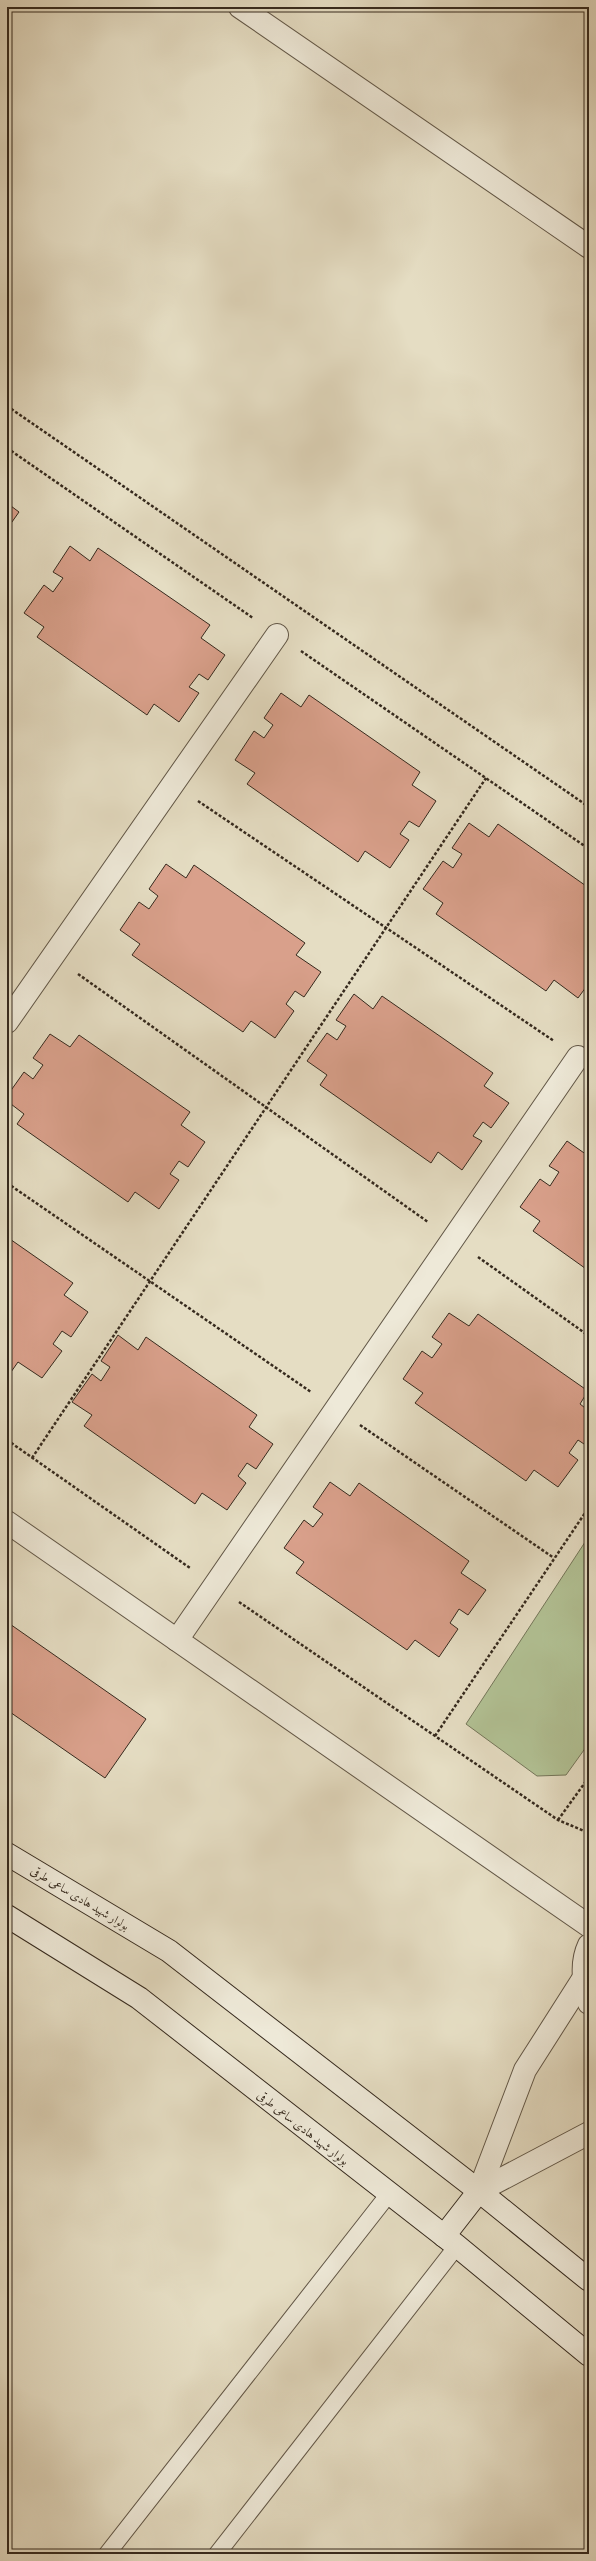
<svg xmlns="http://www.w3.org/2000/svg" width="596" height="2561" font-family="Alegreya,Amiri,serif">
<rect width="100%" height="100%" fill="#e5ddc3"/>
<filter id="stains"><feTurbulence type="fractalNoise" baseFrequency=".005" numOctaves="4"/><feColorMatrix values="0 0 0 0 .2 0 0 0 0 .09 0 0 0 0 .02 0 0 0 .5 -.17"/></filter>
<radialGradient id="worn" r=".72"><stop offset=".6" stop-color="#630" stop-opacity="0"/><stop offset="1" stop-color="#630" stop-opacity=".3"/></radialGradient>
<polygon fill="#b2c295" stroke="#74765a" points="589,1536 589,1743 566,1775 537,1776 466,1724"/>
<g fill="#d9a08b" stroke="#362a1e">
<polygon points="7,503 19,512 7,529"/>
<polygon points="70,546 90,561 98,548 210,625 201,638 225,655 208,680 199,674 189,687 199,693 179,722 154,704 147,715 37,637 44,627 24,613 44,585 53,592 63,578 53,572"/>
<polygon points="281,693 301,707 309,695 420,772 412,785 436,801 419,827 409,821 400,834 409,840 390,868 365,851 358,862 247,784 255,773 235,760 254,731 264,738 273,725 264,718"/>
<polygon points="469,823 489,837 498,824 589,888 589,983 578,998 554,980 546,991 436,914 443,903 423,889 443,861 453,868 462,854 452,848"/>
<polygon points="166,864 186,878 194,865 305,943 296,955 321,972 304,997 295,991 286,1004 294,1011 275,1038 251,1021 243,1032 132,955 140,944 120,930 139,902 149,909 158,896 149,889"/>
<polygon points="354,994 373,1009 382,996 493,1073 484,1086 509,1103 491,1128 483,1122 473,1136 482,1141 462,1170 438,1152 431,1163 320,1085 327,1075 307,1061 327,1033 337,1040 346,1026 336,1020"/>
<polygon points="50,1034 70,1047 79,1035 190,1112 181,1125 205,1142 188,1167 179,1161 170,1174 179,1180 159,1209 135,1192 128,1202 17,1124 24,1114 7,1101 7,1096 24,1072 33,1079 43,1065 33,1058"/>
<polygon points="567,1141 587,1155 589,1151 589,1271 533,1231 540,1221 520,1207 540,1179 550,1186 559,1172 549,1166"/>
<polygon points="7,1237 73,1283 64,1295 88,1312 71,1337 62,1331 53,1344 62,1351 42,1378 18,1362 11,1372 7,1369"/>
<polygon points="449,1313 469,1326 478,1314 588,1391 580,1404 589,1411 589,1443 587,1446 578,1440 569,1453 578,1460 558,1487 534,1470 526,1481 415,1403 423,1393 403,1379 422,1351 432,1358 442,1344 432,1337"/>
<polygon points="118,1335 138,1350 146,1337 257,1415 249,1427 273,1444 256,1469 247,1463 238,1476 246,1483 227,1510 202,1493 195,1504 84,1426 92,1415 72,1402 92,1374 101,1381 110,1367 101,1361"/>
<polygon points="330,1482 350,1496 359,1483 469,1561 461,1573 486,1590 468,1615 459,1609 450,1623 458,1629 439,1657 415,1640 407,1650 296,1573 304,1562 284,1548 304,1520 313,1527 323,1514 313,1507"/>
<polygon points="7,1622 146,1719 105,1778 7,1710"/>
</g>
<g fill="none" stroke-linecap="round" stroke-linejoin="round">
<defs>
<g id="lane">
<polyline points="107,2554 388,2195"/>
<polyline points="217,2554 457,2246"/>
</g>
<g id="street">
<polyline points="240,7 589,247"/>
<polyline points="7,1022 277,635"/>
<polyline points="7,1522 589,1926"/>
<polyline points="177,1640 578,1057"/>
<path d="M589,1945c-9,19 -5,38 0,58"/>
<polyline points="479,2191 525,2070 583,1979"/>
<polyline points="479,2191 589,2133"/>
</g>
<g id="secondary">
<polyline points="7,1854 169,1951 479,2191 589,2280"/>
<polyline points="7,1916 139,1998 457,2246 589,2355"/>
<polyline points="444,2236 479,2191"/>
</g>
</defs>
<use href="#lane" stroke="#625747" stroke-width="18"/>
<use href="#street" stroke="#625747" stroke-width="24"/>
<use href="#secondary" stroke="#362a1e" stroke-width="24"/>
<g stroke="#362a1e" stroke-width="2.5" stroke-dasharray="3 2" stroke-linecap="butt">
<polyline points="7,406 589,807"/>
<polyline points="7,448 253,618"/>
<polyline points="301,651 589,849"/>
<polyline points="198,801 554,1041"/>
<polyline points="78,974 428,1222"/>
<polyline points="7,1183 311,1392"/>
<polyline points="478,1257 589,1336"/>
<polyline points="360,1425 554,1558"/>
<polyline points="7,1440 190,1568"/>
<polyline points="32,1458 486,778"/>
<polyline points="239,1602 558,1820 589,1833"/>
<polyline points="435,1736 589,1507"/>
<polyline points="558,1820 589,1777"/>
</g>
<use href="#lane" stroke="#eee9d8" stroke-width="16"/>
<use href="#street" stroke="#eee9d8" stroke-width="22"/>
<use href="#secondary" stroke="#eee9d8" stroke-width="22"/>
</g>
<g text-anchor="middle" stroke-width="3" stroke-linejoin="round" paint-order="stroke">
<g font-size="12" fill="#362a1e" stroke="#eee9d8">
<text transform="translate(80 1898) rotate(31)" y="4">بولوار شهید هادی ساعی طرقی</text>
<text transform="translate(303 2128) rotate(38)" y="4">بولوار شهید هادی ساعی طرقی</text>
</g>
</g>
<rect width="596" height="2561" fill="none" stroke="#e5ddc3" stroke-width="24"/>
<rect x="8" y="8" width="580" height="2545" fill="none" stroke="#362a1e" stroke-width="2"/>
<rect x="12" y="12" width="572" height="2537" fill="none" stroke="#362a1e"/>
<rect width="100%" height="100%" filter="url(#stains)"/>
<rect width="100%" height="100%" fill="url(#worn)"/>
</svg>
